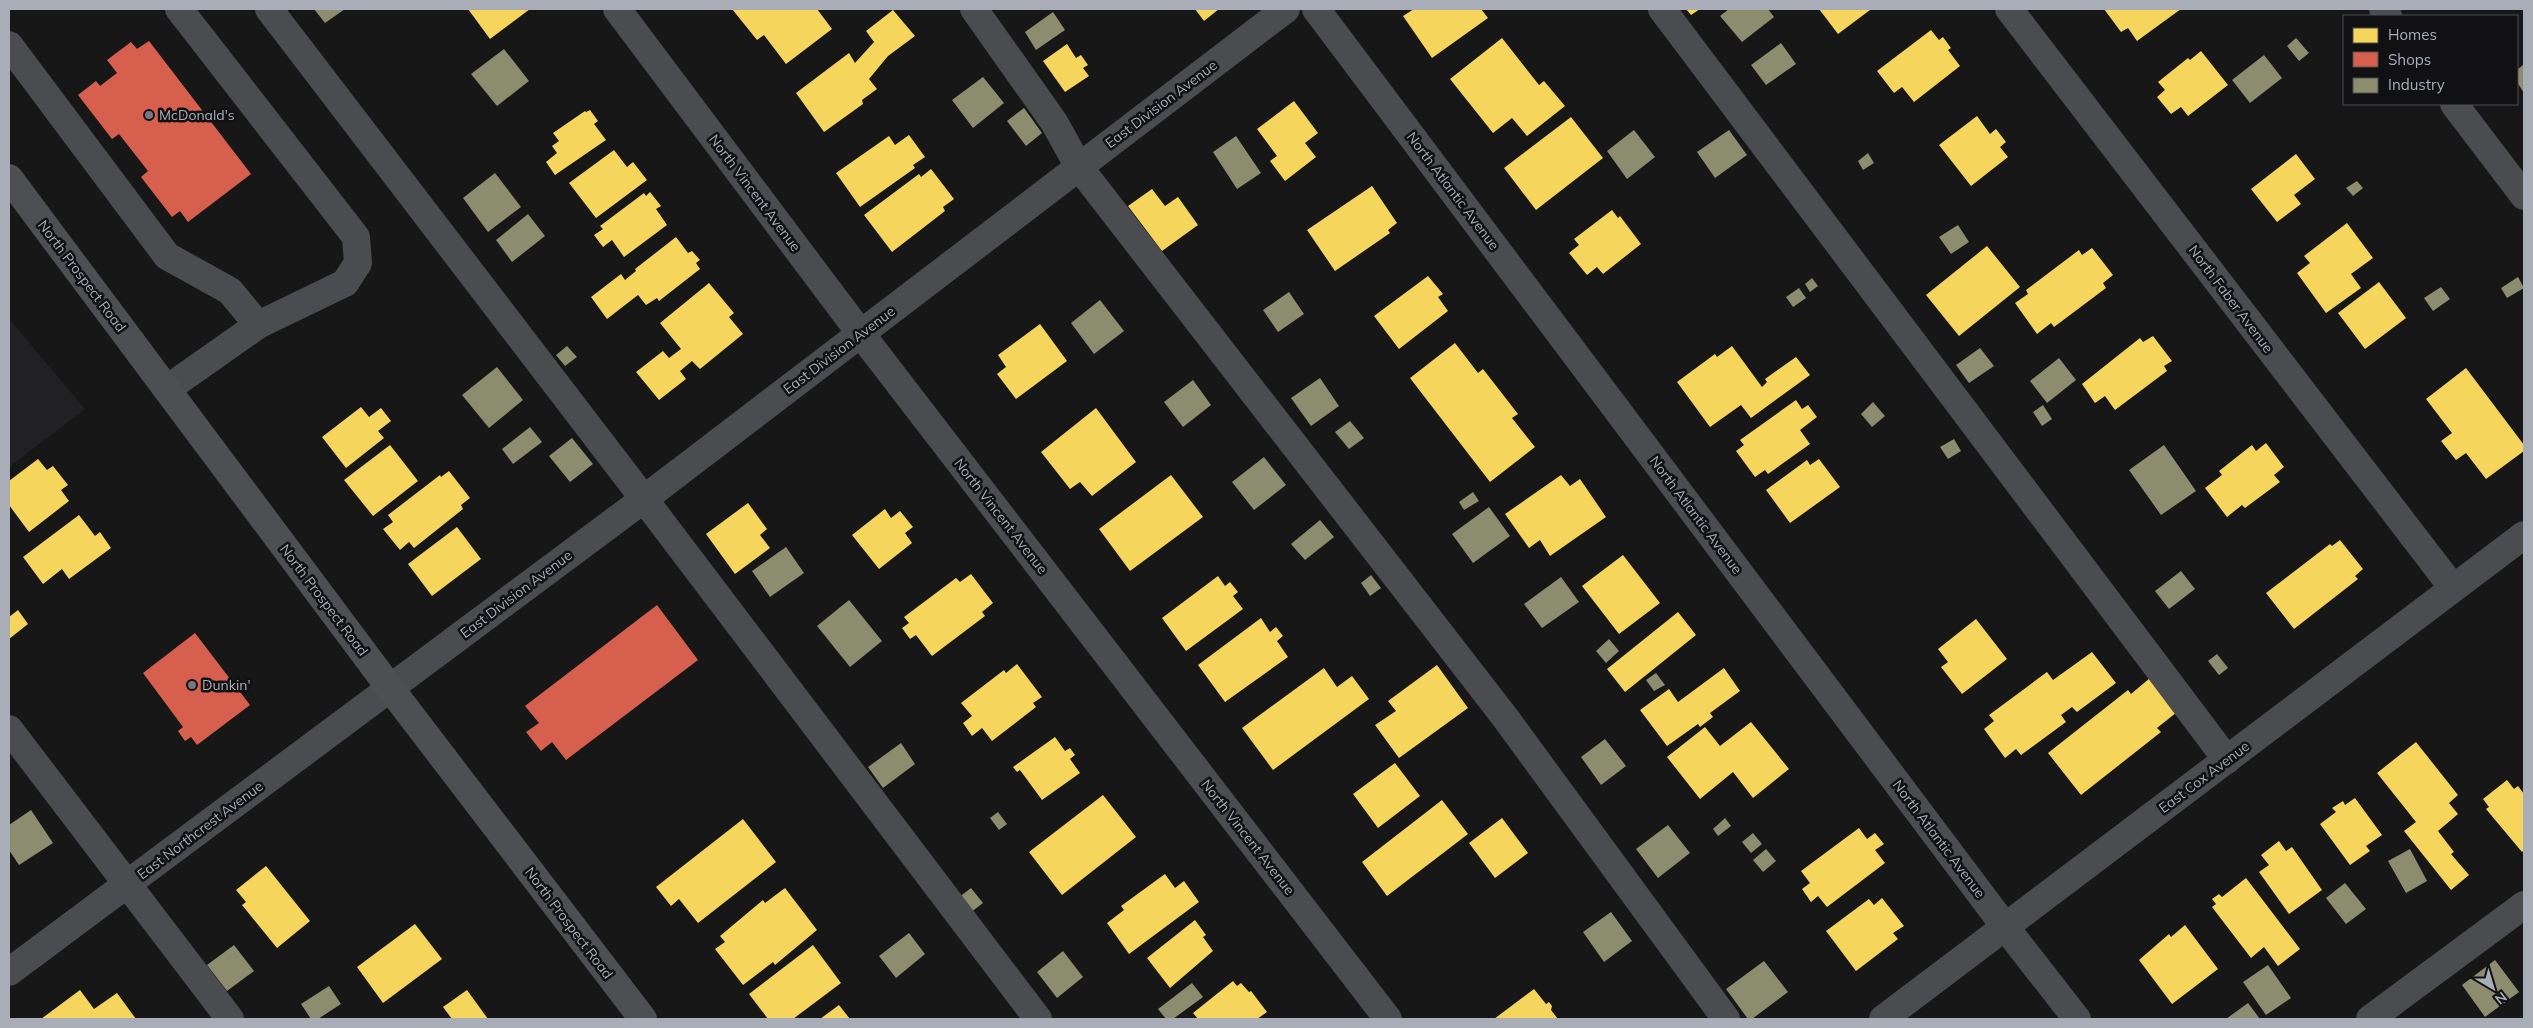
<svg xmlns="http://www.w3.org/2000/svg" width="2533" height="1028" font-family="Mulish,sans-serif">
<rect width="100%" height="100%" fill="#171717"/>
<polygon fill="#212123" points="9,319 85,409 9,467"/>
<g fill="#f6d55c">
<polygon points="468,9 530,9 490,39"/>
<polygon points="732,9 817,9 832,29 786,64 764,35 757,40"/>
<polygon points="1195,9 1219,9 1204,21"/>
<polygon points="1414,9 1481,9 1488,18 1432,58 1403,16"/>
<polygon points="1686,9 1700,9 1691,15"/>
<polygon points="1819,9 1869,9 1870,10 1838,34"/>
<polygon points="2104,9 2181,9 2137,41 2128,28 2121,32"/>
<polygon points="893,10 915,36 888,56 869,79 877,89 862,100 863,104 824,132 796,93 849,53 855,63 874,42 866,31"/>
<polygon points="1931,30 1939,40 1943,37 1951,48 1948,50 1960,66 1914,102 1902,87 1894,93 1877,71"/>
<polygon points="1502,38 1539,85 1544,81 1565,106 1527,136 1512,118 1493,133 1450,79"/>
<polygon points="1067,44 1076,58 1081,55 1088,65 1083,68 1089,76 1065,92 1043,61"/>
<polygon points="2201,51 2228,85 2188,116 2181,107 2171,114 2157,97 2165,90 2158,82 2188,58 2190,60"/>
<polygon points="1294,101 1318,133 1305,143 1316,157 1285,181 1270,161 1277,156 1257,129"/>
<polygon points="590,110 598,121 594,124 606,140 555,175 546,162 557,153 552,146 559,141 553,133 585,111 586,112"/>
<polygon points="1977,116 1990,134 1996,129 2006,142 2000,147 2008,157 1971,186 1939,145"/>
<polygon points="1571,117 1603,158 1536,210 1504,168"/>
<polygon points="909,135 925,157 913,165 915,168 860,207 836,173 889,136 895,145"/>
<polygon points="614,150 627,167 633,162 647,180 596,218 569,183"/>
<polygon points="2296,154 2315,179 2294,195 2301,204 2277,222 2251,189"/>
<polygon points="931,169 954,199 943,207 945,211 892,252 864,215 919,174 921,177"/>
<polygon points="1372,186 1397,223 1388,230 1390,233 1335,271 1307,230"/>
<polygon points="1152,189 1165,206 1178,197 1198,225 1162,251 1128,206"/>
<polygon points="650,192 661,206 656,209 667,225 624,257 612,240 603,247 594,235 603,229 600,226 644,193 646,196"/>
<polygon points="1612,210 1618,218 1620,216 1641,244 1603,274 1597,267 1587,275 1569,253 1579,245 1574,239"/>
<polygon points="2347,223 2373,258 2351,274 2361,288 2326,313 2297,273 2310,263 2304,256"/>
<polygon points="676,237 688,253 692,251 700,260 696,263 700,269 659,301 657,298 646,305 638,295 607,319 591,297 621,274 625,280 636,271 635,269"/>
<polygon points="1987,246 2020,287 1959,336 1926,295"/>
<polygon points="2092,248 2113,275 2103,283 2106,288 2054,327 2051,323 2037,334 2015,303 2028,294 2026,290 2079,250 2082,255"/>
<polygon points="1428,276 1443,294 1438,297 1448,311 1399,349 1374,316"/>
<polygon points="2379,282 2406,318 2365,349 2338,313"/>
<polygon points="709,283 734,313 729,317 743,334 700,369 692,361 680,371 686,379 659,400 636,372 663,351 669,358 681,349 660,323"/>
<polygon points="1040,324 1067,361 1016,399 997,374 1006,367 998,355"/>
<polygon points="2153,336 2172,361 2164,366 2167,371 2115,410 2105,396 2095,403 2082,384 2140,338 2143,342"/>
<polygon points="1455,343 1478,373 1483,369 1518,414 1512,418 1535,447 1490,482 1410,378"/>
<polygon points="1732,346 1762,387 1767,382 1765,379 1796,357 1810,375 1751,418 1741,405 1710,427 1677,382 1715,354 1717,357"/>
<polygon points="2466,368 2524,445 2524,451 2486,479 2466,453 2456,460 2441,441 2452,433 2426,399"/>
<polygon points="1796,400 1802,409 1808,405 1817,417 1800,430 1810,444 1768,474 1765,470 1755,477 1736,451 1744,445 1740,440"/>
<polygon points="361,407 369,417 381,408 391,421 378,431 384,438 346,468 322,437"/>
<polygon points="1096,408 1136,462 1092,496 1080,482 1070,489 1041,452"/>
<polygon points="2266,443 2284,467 2274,475 2280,482 2245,508 2242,505 2227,517 2205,488 2222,475 2219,471 2252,445 2256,451"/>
<polygon points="390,445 418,481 373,516 344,480"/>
<polygon points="38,459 47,470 53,466 68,485 61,490 69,501 29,532 9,505 9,481"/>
<polygon points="1819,459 1840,487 1790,523 1766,490 1807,460 1810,465"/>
<polygon points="449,471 470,498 461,505 463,509 414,548 409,542 400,550 383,529 393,522 388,515 440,475 441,477"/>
<polygon points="1171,475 1203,517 1130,571 1099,529"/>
<polygon points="1561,475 1570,486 1580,479 1606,517 1550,556 1540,540 1529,548 1505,514"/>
<polygon points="748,503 767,529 760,535 770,548 735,574 706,534"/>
<polygon points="885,509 891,518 900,511 913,527 905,533 912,543 879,569 852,535"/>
<polygon points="79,515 95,536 100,532 111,548 69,579 62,569 43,584 23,557"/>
<polygon points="457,527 481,559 432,596 408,564"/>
<polygon points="2340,540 2363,569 2355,576 2358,579 2294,629 2266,593 2330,544 2332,546"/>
<polygon points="1623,555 1660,603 1619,634 1582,586"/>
<polygon points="971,574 993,603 982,612 985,616 932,656 916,635 910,639 902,628 909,623 904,617 956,578 960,582"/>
<polygon points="1218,576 1225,586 1230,582 1238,592 1233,596 1243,609 1186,651 1162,618"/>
<polygon points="18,610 28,624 9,639 9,617"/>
<polygon points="1678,612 1696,635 1625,692 1607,669"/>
<polygon points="1261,618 1270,632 1276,627 1283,636 1277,641 1288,657 1225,702 1198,665"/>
<polygon points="1976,619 2007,659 1962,694 1941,667 1948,662 1938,649"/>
<polygon points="2092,652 2116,683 2077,712 2072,707 2061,715 2066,722 2021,755 2016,749 2005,758 1984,729 1994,721 1989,715 2047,672 2053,680"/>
<polygon points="1017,664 1042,697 1033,703 1036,707 992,741 982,728 972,736 963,723 972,716 961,703 1004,670 1006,673"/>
<polygon points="1437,665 1468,708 1399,758 1375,725 1396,711 1388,701"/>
<polygon points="1324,668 1337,687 1352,676 1369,699 1273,770 1242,728"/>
<polygon points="1724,668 1740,691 1710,713 1713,717 1700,727 1698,724 1667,746 1640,710 1669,689 1678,702"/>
<polygon points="2150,678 2177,712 2157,728 2161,732 2081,795 2048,753 2128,690 2131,694"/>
<polygon points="1751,722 1789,769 1753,798 1733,772 1700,799 1667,757 1705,727 1720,746"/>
<polygon points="1055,737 1065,751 1070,748 1075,755 1070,759 1080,773 1042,800 1020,770 1017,772 1013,767"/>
<polygon points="2416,742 2458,795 2449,803 2458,814 2438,831 2454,852 2451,854 2469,875 2451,890 2404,831 2416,822 2377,773"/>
<polygon points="1395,763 1420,796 1378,828 1353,794"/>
<polygon points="2507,780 2514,789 2518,786 2524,794 2524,850 2522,852 2486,809 2489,807 2483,799"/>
<polygon points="1103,795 1136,837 1062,895 1029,852"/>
<polygon points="2355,798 2382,835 2366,846 2370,851 2350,865 2320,824 2336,812 2332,808 2343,801 2345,805"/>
<polygon points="1442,800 1468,834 1387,896 1362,862"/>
<polygon points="1502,818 1528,853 1495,878 1469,843"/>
<polygon points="743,819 776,862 698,923 679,899 671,906 656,887"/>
<polygon points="1859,828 1867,839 1875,833 1884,844 1875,850 1885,863 1827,907 1818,896 1811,902 1802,889 1810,883 1801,871"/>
<polygon points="2279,841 2286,851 2292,847 2322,890 2289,914 2259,872 2269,865 2261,855"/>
<polygon points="266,866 310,921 277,948 242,905 246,902 236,890"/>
<polygon points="1165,874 1175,888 1184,881 1199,902 1129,954 1107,923 1124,910 1121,906"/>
<polygon points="2246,878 2300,949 2278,966 2264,947 2251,958 2212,907 2216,904 2212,899 2219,894 2222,897"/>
<polygon points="785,888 817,930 775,965 773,962 743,985 715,949 725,942 720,936 763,900 765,903"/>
<polygon points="1882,898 1904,926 1893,933 1898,939 1856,971 1826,931 1869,899 1874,905"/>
<polygon points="1195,920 1206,935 1203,937 1213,951 1170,988 1147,958"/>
<polygon points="415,924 442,959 383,1003 357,967"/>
<polygon points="2185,925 2218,969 2172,1004 2139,960 2169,934 2171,937"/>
<polygon points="813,945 841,983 793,1019 768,1019 749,994"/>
<polygon points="1233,981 1237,986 1241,983 1249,992 1251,991 1267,1012 1257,1019 1198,1019 1193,1013"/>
<polygon points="1534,989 1546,1004 1549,1002 1552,1006 1551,1010 1558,1019 1494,1019"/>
<polygon points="80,990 94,1009 117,993 136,1019 41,1019"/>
<polygon points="467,990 488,1019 452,1019 443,1007"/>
<polygon points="839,1005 850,1019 820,1019"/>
</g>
<g fill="#d6604d">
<polygon points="149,41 251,174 188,222 180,211 172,217 141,177 148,171 119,134 112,139 78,95 96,81 100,86 117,73 107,60 131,42 137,49"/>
<polygon points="657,605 698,660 566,760 552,742 541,751 526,732 539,723 525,706"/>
<polygon points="195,633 250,705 197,745 191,737 185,741 178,731 183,727 143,673"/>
</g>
<g fill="#8c8c6e">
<polygon points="314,9 345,9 325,23"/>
<polygon points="1729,9 1768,9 1774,17 1742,42 1720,16"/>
<polygon points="1053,12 1065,30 1036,50 1025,32"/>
<polygon points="2296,38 2309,53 2299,61 2287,46"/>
<polygon points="1781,43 1796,64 1766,85 1751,65"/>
<polygon points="504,49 529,81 497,106 471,74"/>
<polygon points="2264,55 2282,78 2250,103 2232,80"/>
<polygon points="2524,64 2524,93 2517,82 2517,70"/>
<polygon points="983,77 1004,103 973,128 952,100"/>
<polygon points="1024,108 1042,133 1026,146 1007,121"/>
<polygon points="1634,130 1655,157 1627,179 1607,151"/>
<polygon points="1729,130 1747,155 1715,178 1697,152"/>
<polygon points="1236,136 1261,173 1237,189 1213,152"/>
<polygon points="1868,153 1874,163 1863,170 1858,161"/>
<polygon points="495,173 521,207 488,232 463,198"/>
<polygon points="2357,181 2363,188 2353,196 2346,188"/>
<polygon points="528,214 545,236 512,262 496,240"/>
<polygon points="1958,225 1969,242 1951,254 1939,237"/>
<polygon points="2518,277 2524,288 2507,298 2501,288"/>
<polygon points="1812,278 1818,286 1810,292 1805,284"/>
<polygon points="2441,287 2450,299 2433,311 2424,298"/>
<polygon points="1799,288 1806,298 1793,307 1786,297"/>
<polygon points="1289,292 1304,314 1278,332 1263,310"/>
<polygon points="1100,300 1124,331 1094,354 1071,323"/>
<polygon points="567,346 577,357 565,366 556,355"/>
<polygon points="1980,348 1994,366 1969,383 1956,365"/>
<polygon points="2059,358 2076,380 2047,403 2030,381"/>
<polygon points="497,367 523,400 489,428 462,395"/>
<polygon points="1320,378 1339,406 1311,426 1291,398"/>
<polygon points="1193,380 1211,405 1183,427 1164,402"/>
<polygon points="1873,402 1885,416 1872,427 1861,414"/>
<polygon points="2043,405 2052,419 2042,426 2033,412"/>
<polygon points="1350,421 1364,438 1349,449 1335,432"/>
<polygon points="530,427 542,442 513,464 502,449"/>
<polygon points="572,438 593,464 570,482 549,456"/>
<polygon points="1954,439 1961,451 1948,459 1940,447"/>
<polygon points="2164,445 2196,491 2161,515 2129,470"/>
<polygon points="1264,457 1286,485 1254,510 1232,482"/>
<polygon points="1473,492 1479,501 1464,510 1459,502"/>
<polygon points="1489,507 1510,536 1473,563 1452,534"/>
<polygon points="1320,520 1334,537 1305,560 1291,544"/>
<polygon points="786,547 804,573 770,597 752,571"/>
<polygon points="2181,571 2195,589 2169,609 2155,591"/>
<polygon points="1371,575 1381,588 1370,596 1361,583"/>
<polygon points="1561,577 1579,602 1542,628 1524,604"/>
<polygon points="849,600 882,641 850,667 817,626"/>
<polygon points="1609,639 1619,651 1606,663 1596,651"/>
<polygon points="2217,654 2228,668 2219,675 2208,661"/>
<polygon points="1656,673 1665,685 1654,691 1646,680"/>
<polygon points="1605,739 1626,766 1601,785 1581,757"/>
<polygon points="901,743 915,764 883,788 868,767"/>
<polygon points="31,810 53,843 19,865 9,850 9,825"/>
<polygon points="998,812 1007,824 999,830 990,818"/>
<polygon points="1725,818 1731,826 1718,836 1713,829"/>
<polygon points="1668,825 1690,853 1658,878 1636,849"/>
<polygon points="1753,833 1762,844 1751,853 1742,842"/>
<polygon points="1766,849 1776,861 1763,872 1753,860"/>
<polygon points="2410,849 2427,881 2406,893 2388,861"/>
<polygon points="2345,883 2366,909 2346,924 2326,898"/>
<polygon points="971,888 983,903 970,913 958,898"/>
<polygon points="1611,912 1632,941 1604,962 1583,932"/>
<polygon points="909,933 925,954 896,978 879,956"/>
<polygon points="234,945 254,971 227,991 207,965"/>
<polygon points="1063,951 1083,977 1057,998 1037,972"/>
<polygon points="2495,960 2519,992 2485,1017 2462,985"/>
<polygon points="1764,961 1788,992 1752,1019 1748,1019 1726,989"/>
<polygon points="2268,965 2291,998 2266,1015 2243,982"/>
<polygon points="1192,983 1203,997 1173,1019 1166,1019 1158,1009"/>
<polygon points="329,986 341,1004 318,1019 311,1019 301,1004"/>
<polygon points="2248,1003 2260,1019 2226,1019"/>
</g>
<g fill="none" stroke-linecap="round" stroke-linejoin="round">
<g stroke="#4b4c50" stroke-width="28">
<polyline points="269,9 644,499 1038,1019"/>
<polyline points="617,9 861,334 1388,1019"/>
<polyline points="974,9 1054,122 1079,167 1504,716 1726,1019"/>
<polyline points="1316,9 2006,928 2077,1019"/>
<polyline points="1662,9 2227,760"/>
<polyline points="2009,9 2453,588"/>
<polyline points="2383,9 2388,16"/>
<polyline points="9,45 167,256 230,291 258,325 345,283 358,263 356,237 179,9"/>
<polyline points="2454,104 2524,196"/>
<polyline points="167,389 258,325"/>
<polyline points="9,729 230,1019"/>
<polyline points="9,972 644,499 1286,9"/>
<polyline points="1883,1019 2524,535"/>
<polyline points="2370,1019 2524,905"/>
</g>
<polyline stroke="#4d4f52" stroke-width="28" points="9,178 390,688 643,1019"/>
</g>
<g fill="#757880" stroke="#111113" stroke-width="2">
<circle cx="149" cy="115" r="5"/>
<circle cx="192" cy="685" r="5"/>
</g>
<g text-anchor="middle" stroke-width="5" stroke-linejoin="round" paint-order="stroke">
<g font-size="14" fill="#a8adb8" stroke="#111113">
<text transform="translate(1161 104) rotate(-37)" y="5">East Division Avenue</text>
<text transform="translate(1453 191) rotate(53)" y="5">North Atlantic Avenue</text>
<text transform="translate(755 193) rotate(53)" y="5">North Vincent Avenue</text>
<text transform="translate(82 276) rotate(53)" y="5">North Prospect Road</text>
<text transform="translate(2231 299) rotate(53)" y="5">North Faber Avenue</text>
<text transform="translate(839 350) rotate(-37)" y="5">East Division Avenue</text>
<text transform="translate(1696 515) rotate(53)" y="5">North Atlantic Avenue</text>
<text transform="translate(1001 516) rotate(52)" y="5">North Vincent Avenue</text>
<text transform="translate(516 594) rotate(-37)" y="5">East Division Avenue</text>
<text transform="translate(324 600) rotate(53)" y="5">North Prospect Road</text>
<text transform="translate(2204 777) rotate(-37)" y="5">East Cox Avenue</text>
<text transform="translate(200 830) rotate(-37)" y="5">East Northcrest Avenue</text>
<text transform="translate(1248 837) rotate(52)" y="5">North Vincent Avenue</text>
<text transform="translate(1939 839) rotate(53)" y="5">North Atlantic Avenue</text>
<text transform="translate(569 923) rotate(53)" y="5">North Prospect Road</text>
</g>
<g font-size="14" fill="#a8adb8" stroke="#111113" text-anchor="start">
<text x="159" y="120">McDonald's</text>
<text x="202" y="690">Dunkin'</text>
</g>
</g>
<rect width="2533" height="1028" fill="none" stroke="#a8adb8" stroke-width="20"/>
<rect x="2343" y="15" width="175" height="90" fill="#111113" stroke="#4d4f55"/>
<rect x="2353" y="28" width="25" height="15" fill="#f6d55c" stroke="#4d4f55"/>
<text x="2388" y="40" font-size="15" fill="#a8adb8">Homes</text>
<rect x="2353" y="52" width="25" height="15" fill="#d6604d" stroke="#4d4f55"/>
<text x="2388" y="65" font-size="15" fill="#a8adb8">Shops</text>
<rect x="2353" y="78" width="25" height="15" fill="#8c8c6e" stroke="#4d4f55"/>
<text x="2388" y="90" font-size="15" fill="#a8adb8">Industry</text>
<g transform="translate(2493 988) rotate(142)" stroke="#111113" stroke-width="4" paint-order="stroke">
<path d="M0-4L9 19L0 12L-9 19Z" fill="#a8adb8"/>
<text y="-8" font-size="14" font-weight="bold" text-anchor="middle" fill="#a8adb8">N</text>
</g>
</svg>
